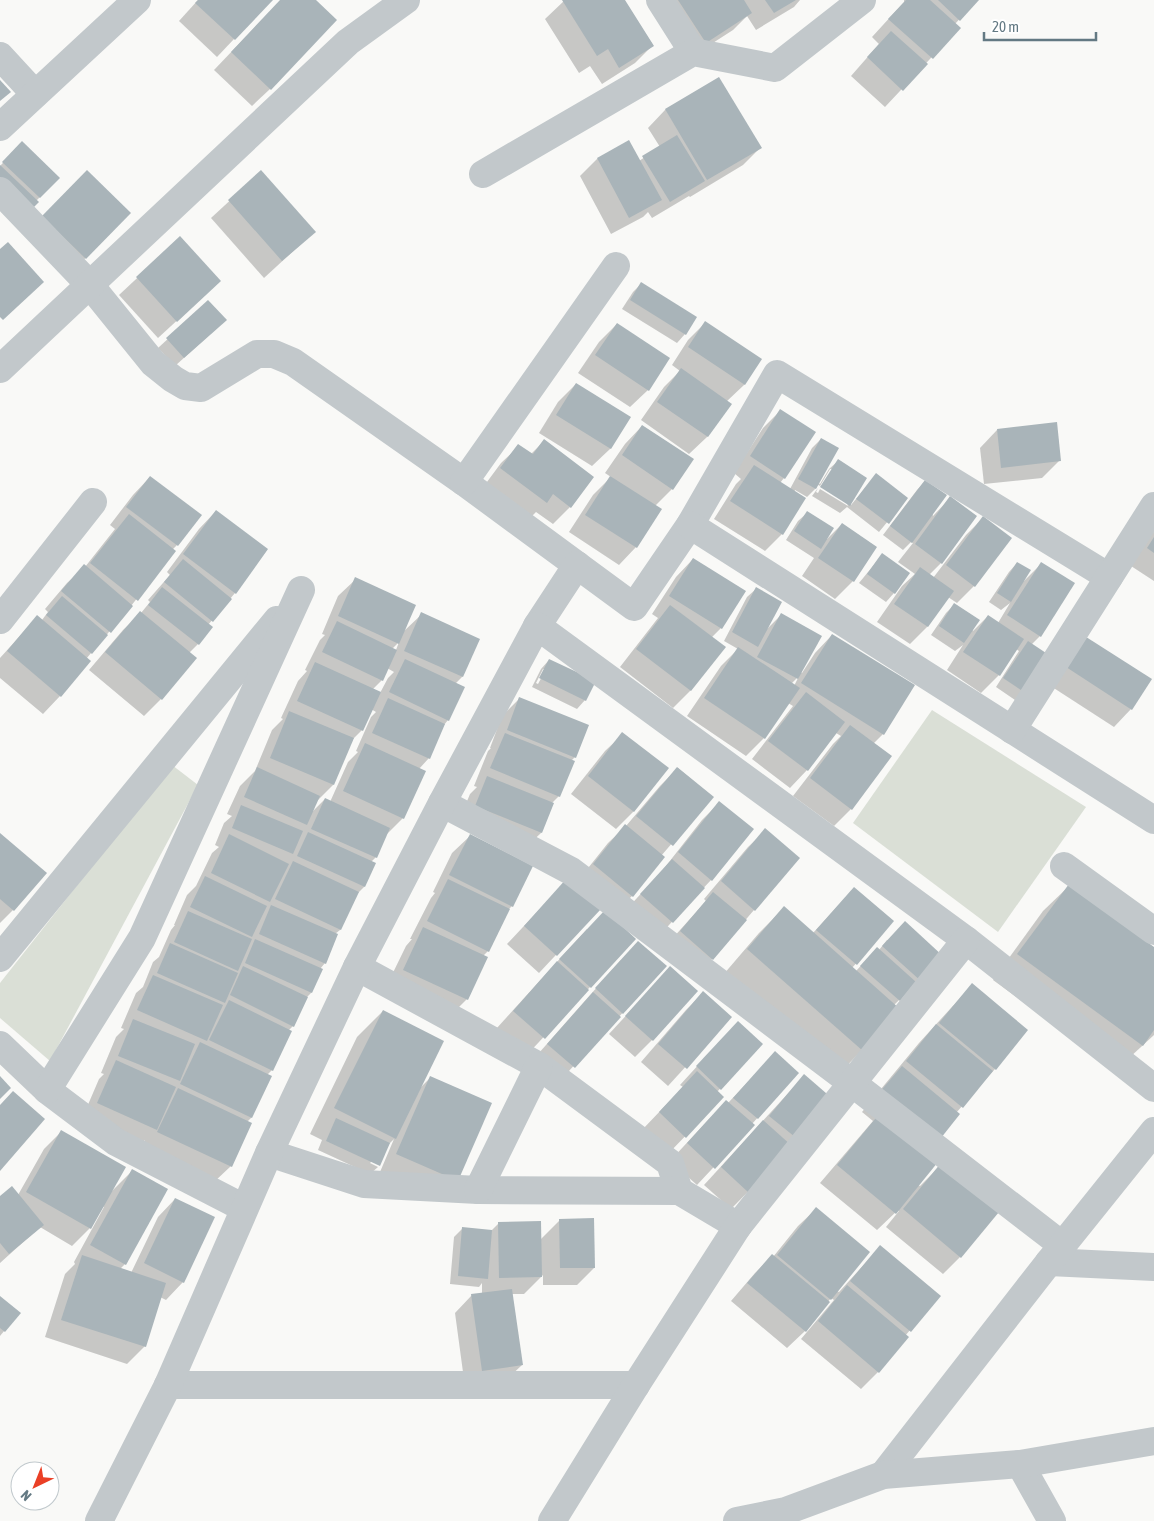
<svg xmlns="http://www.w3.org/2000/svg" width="1154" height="1521" font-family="'Asap Condensed',sans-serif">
<rect width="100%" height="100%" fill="#f9f9f7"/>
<g fill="#dadfd6">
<polygon points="932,710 1086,807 998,932 853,823"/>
<polygon points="172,765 198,785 50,1061 0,1018 0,983"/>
</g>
<g fill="#0003" fill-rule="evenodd">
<polygon points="198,0 271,0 217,57 179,21"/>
<polygon points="281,0 314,0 270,89 252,106 214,70"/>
<polygon points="565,0 623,0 653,45 635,63 602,84 590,66 579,73 545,19"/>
<polygon points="673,0 800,0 794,7 756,30 747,16 733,30 688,59"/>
<polygon points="904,0 977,0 955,24 959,28 885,107 851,76 879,44 872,37 904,2"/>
<polygon points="719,79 760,148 743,165 690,197 689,196 652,218 648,212 643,217 611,234 580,176 597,159 629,142 639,161 660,147 648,128 665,110"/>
<polygon points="22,143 59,178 36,201 0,166"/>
<polygon points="261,172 314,232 264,278 211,218"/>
<polygon points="129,213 68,276 25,235"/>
<polygon points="180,238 220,281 158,338 119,295"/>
<polygon points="641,284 685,334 677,343 622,309 633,292"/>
<polygon points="208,302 217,328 175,366 158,348"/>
<polygon points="705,323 760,360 744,385 726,402 730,404 707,437 689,454 641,420 664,387 680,371 672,365 688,340"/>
<polygon points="617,324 648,390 630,407 578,373 599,342"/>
<polygon points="576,384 629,417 610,449 592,466 539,433 558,402"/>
<polygon points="781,410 784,478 780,483 790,489 812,448 821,439 818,483 820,484 829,469 838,461 851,505 876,475 907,498 879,532 847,507 840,513 812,496 818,488 816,492 818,493 820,489 848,506 833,469 830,469 820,486 815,483 817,487 807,497 795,490 782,534 765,551 714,519 736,484 741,479 734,473 763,428"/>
<polygon points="642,426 672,489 655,506 660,509 636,547 619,565 569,532 593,495 611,477 605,473 625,444"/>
<polygon points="997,430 1060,460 1042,478 984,484 980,448"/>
<polygon points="544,441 570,507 553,524 536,512 529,519 484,486 501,463 519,446 531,454"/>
<polygon points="150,477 177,545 172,550 174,551 131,606 86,659 60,696 43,714 0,678 0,658 37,617 42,620 48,612 45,609 67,583 85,567 115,529 110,525 133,495"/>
<polygon points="925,481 933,516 950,498 941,563 929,575 933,578 966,535 983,518 974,586 957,603 948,597 927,627 910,644 877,622 902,586 915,574 898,562 913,543 911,542 903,550 883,535 917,490"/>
<polygon points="216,511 267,550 235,593 208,625 198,644 189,653 161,699 144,716 89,670 123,630 141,613 150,602 148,600 170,575 167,572 199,529"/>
<polygon points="807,513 827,539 842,524 876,547 853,581 835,599 802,576 814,558 786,540 798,521"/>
<polygon points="1154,531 1154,581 1131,566"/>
<polygon points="882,555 894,593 886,602 859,583"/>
<polygon points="693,559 744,591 721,628 711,638 724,647 690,691 673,708 620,667 658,618 652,614 676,577"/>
<polygon points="1017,563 1024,581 1041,564 1040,636 1031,645 1023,691 1015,700 996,687 1019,651 1016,649 999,675 981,693 947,670 963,645 955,651 931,635 946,613 954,605 973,631 988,616 998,623 1010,603 1001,610 989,602 1009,572"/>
<path d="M356,579l47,53 19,-18 56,25 -16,38 -7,7 -7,36 -4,5 -15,33 -10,11 -16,49 -17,17 -10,22 -5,5 3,2 -10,23 -8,8 -16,35 -5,4 -10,29 -5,6h1l-10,24 -5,5 -13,28 -4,4 -17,40 -5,5 -16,43 -4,4 -16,44 -18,17 -72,-33 4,-10 -7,7 -57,-26 18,-42 5,-5 -3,-1 15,-36 8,-8 -3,-1 15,-35 7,-6 10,-25 6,-5 12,-27 4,-5h-1l13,-30 9,-9 16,-33 7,-6 -4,-2 9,-22 8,-7 -5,-2 13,-28 15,-15 17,-41 11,-11 -2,-1 17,-37 9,-10 -2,-1 15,-30 5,-5 -3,-1 16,-38zM399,642l-3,8 -4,-1zM387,668l7,4 -6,6 -8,15 -7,-4 9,-9zM371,709l5,3 -5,5 -15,34 2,1 -10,10 -18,40 -5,-3 -15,15 6,-12 17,-17 19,-45 10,-10z"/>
<path d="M756,589l11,40 14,-14 19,57 2,1 13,-20 17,-18 51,99 -10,10 -22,65 -17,17 -41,-30 40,-52 8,-8 -5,-3 -29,37 -17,18 -38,-29 41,-53 -5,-3 -24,35 -18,18 -59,-40 34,-50 17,-17 -14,-8 23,-44zM799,676l-5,10 -3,-2z"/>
<polygon points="1083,636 1131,709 1114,727 1046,683"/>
<path d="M549,660l36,40 -8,9 -45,-22 9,-18zM543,669h3l-8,15 -2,-1z"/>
<polygon points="520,698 575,757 571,761 559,796 551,804 541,833 523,850 458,823 470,794 477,787 474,786 488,751 491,748 490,748 502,716"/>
<polygon points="623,734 667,769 633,812 616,829 571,794 605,751"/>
<polygon points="678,768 712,797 661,856 632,896 614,913 577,882 608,843 626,826 660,786"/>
<polygon points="719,803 711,880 655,940 624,912 662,871 702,820"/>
<polygon points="766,830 754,910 712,959 695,976 663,949 706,901 704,899 748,847"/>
<polygon points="0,835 13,910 0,923"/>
<polygon points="470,836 512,906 508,910 488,951 483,956 486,958 467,999 449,1017 386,987 406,946 412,939 410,939 431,898 435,893 433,892 452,853"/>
<polygon points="567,880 599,909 539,973 507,944"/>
<polygon points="1069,886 1154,949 1154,1035 1116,1070 993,980 1043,911"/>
<polygon points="854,888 893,921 852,968 856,971 869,957 879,950 887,940 943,957 894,1005 862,1050 837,1076 723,975 759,933 784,908 813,933"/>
<polygon points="587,929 590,987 526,1056 496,1029"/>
<polygon points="621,960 665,967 556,1085 531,1062"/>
<polygon points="670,968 652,1040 635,1057 609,1034"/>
<polygon points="972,985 995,1069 956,1113 936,1142 918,1185 920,1186 941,1165 960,1257 943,1274 886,1227 899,1211 898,1210 877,1230 820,1183 873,1121 862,1112 919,1043"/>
<polygon points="703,993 731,1017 668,1086 641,1062 686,1010"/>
<polygon points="383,1011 420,1088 431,1077 457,1180 380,1172 394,1139 370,1163 378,1167 370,1174 318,1150 322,1140 310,1134 357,1037"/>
<polygon points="721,1040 761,1045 717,1092 723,1097 667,1155 642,1130 683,1087 680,1085"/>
<polygon points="775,1053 797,1073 752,1124 753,1125 697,1185 670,1161 709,1119 728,1103"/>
<polygon points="804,1076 799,1140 731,1209 704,1185"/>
<polygon points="62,1131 112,1191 133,1170 166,1190 125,1264 120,1269 131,1273 158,1217 175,1199 183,1282 166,1300 160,1297 145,1346 127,1364 45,1337 65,1274 75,1264 74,1262 104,1207 102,1206 90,1228 72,1246 40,1227 0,1263 0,1198 18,1195 44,1149"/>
<polygon points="816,1209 837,1291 839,1292 880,1247 939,1296 905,1336 878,1372 861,1389 801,1339 834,1300 831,1298 805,1331 787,1348 731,1301 755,1273 772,1256 773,1257 798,1226"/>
<polygon points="560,1220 594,1268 577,1285 543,1285 543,1275 524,1294 512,1294 522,1365 504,1382 465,1387 455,1313 472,1295 482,1294 482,1283 479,1287 450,1284 454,1237 462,1229 491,1231 499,1223 540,1240"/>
<polygon points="0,1298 19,1313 0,1336"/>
</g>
<g fill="#a9b4b9">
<polygon points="198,0 273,0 235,40 195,3"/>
<polygon points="280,0 316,0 337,20 271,90 231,52"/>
<polygon points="562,0 625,0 654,46 619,68 608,49 597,56"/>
<polygon points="678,0 744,0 752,13 706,43"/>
<polygon points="765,0 796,0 774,13"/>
<polygon points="906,0 930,0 961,28 933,59 888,19"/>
<polygon points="938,0 979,0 960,21"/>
<polygon points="891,31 928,64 903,91 867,57"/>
<polygon points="719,77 762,148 707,180 665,109"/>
<polygon points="0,80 11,92 0,101"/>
<polygon points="677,135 705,181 670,202 642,156"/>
<polygon points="629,140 662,200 629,218 597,158"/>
<polygon points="22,141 60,178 40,198 2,162"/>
<polygon points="0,165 39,202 30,211 0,183"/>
<polygon points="87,170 131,213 86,259 42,216"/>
<polygon points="261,170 316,232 282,261 228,200"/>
<polygon points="180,236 221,281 177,322 136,277"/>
<polygon points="8,242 44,282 3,320 0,317 0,249"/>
<polygon points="641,282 697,317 686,335 630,300"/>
<polygon points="208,300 227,320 184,358 166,338"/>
<polygon points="705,321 762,359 745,385 688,347"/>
<polygon points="617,323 670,358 649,391 595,355"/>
<polygon points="681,368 732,404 708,437 657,402"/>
<polygon points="576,383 631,417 611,449 556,415"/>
<polygon points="780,409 816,432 785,479 750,456"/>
<polygon points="1057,422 1061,461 1001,468 997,429"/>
<polygon points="642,425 694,459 673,490 622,455"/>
<polygon points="821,438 839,448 816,489 798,479"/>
<polygon points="544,439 594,477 571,508 553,494 547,503 500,468 518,444 533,454"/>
<polygon points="838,459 867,478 850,506 820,487"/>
<polygon points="754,465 806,498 783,535 730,501"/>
<polygon points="876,473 908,498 889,524 856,499"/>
<polygon points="150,476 202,515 178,546 126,507"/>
<polygon points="610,476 662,509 637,548 585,515"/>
<polygon points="925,480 947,495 912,543 890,526"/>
<polygon points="950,496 977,516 942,564 915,544"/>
<polygon points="216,510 268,549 236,594 183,554"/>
<polygon points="807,511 834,528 821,549 794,531"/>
<polygon points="129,514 176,551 138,601 90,563"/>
<polygon points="983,516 1012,538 975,587 946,565"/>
<polygon points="842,523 877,547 854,582 818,558"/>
<polygon points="1154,537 1154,553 1147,548"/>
<polygon points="882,553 910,573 895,594 867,574"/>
<polygon points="693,558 746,591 722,629 669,596"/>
<polygon points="183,559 232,599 213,622 164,582"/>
<polygon points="1017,562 1031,570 1011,602 997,593"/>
<polygon points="1041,562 1075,583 1041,637 1007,615"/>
<polygon points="84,564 133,606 111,633 61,591"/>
<polygon points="920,567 954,591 928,627 894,604"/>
<polygon points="355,577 416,605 399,644 338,616"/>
<polygon points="162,587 213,627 199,645 148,605"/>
<polygon points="756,587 782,602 758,647 732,632"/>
<polygon points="62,596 108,635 92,654 46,615"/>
<polygon points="954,603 980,620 964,643 939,626"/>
<polygon points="670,605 726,647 691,691 636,649"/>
<polygon points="140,611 197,658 162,700 105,652"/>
<polygon points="421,612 480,639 463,677 404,651"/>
<polygon points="781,613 822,636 798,679 757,657"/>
<polygon points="37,615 91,661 61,697 7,651"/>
<polygon points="988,615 1024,639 1000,676 963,652"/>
<polygon points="337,621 397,650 383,681 322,652"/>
<polygon points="832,634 915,685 884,735 801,683"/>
<polygon points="1083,635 1152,679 1132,710 1063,665"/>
<polygon points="1028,641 1049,655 1024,692 1003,678"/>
<polygon points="738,647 800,688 765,739 704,698"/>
<polygon points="405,659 465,687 449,721 389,692"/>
<polygon points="549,659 596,681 586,701 539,678"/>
<polygon points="315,662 381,692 363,731 297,701"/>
<polygon points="806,692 845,722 808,771 768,741"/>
<polygon points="519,697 589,725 576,758 507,730"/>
<polygon points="388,698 445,724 430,759 372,733"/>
<polygon points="289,711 354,738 334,785 270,758"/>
<polygon points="850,725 892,756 852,810 810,778"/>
<polygon points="622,732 669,768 634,812 588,776"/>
<polygon points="505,733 575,761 560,797 490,768"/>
<polygon points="365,743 426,771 404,819 343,791"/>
<polygon points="257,767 320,796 307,825 244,797"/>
<polygon points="677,767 714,797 673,846 636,816"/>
<polygon points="487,776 554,803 542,833 475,806"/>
<polygon points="325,798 390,828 377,858 311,829"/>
<polygon points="719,801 754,829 712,881 678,852"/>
<polygon points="241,805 303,831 293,854 232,828"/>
<polygon points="625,824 665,857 633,897 593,864"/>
<polygon points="765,828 800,858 755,911 721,881"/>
<polygon points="308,832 376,863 365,887 297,856"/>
<polygon points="0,833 47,873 14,911 0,899"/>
<polygon points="229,834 289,864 270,902 211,873"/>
<polygon points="470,834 533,866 513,907 449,875"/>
<polygon points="672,859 705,888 673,923 640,894"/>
<polygon points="293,861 359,892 341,930 275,899"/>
<polygon points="205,876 267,906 252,937 190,907"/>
<polygon points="567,878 601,909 557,956 524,926"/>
<polygon points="448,879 510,909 489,952 427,921"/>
<polygon points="1069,884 1154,947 1154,1030 1143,1046 1017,954"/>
<polygon points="854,887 894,921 857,965 816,930"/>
<polygon points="713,892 747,920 713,960 680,931"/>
<polygon points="271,905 338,934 326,964 259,934"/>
<polygon points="784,906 900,1009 863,1051 747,949"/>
<polygon points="605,910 636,939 591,988 559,959"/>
<polygon points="188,911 252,939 238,971 174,942"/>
<polygon points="905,921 944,957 922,982 882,946"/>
<polygon points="423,927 488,957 468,1000 403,970"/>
<polygon points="255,939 323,969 312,993 245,963"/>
<polygon points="638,941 667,966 623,1014 595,988"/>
<polygon points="170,943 238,973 225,1003 157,973"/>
<polygon points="877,947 916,982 900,1001 860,966"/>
<polygon points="557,961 589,990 545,1039 513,1011"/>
<polygon points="243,966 308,997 294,1027 230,995"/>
<polygon points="670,966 698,991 653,1041 625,1016"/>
<polygon points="153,975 223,1005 207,1041 137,1010"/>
<polygon points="972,983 1028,1030 996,1070 939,1023"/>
<polygon points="703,991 732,1017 687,1069 658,1044"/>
<polygon points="593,992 621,1017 575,1068 547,1044"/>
<polygon points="229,1000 292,1031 273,1071 209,1040"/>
<polygon points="383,1010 444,1041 396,1139 334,1108"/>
<polygon points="133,1019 195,1044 180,1081 118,1056"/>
<polygon points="738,1021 763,1044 721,1090 696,1066"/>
<polygon points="936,1024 993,1071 963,1108 906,1061"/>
<polygon points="200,1042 272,1076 252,1118 180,1084"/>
<polygon points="775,1051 799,1073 758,1119 733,1098"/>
<polygon points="116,1060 176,1087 157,1130 97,1103"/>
<polygon points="902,1066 960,1114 937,1143 878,1094"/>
<polygon points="697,1071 724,1097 686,1138 659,1112"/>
<polygon points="804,1074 834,1100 800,1141 769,1116"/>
<polygon points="0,1076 11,1088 0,1099"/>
<polygon points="430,1076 492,1103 458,1181 396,1154"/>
<polygon points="178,1088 252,1123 232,1167 157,1132"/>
<polygon points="13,1091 45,1119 0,1171 0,1105"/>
<polygon points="726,1100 755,1125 715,1169 687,1143"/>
<polygon points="880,1113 938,1162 896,1214 837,1165"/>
<polygon points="336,1118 390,1143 380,1166 326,1141"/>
<polygon points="763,1120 792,1146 749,1193 721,1167"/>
<polygon points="61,1130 126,1167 91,1229 26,1192"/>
<polygon points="941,1163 999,1212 961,1258 903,1209"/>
<polygon points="132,1169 168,1189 126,1265 90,1245"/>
<polygon points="12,1186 44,1225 9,1254 0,1243 0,1196"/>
<polygon points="175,1198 215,1217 184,1283 144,1263"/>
<polygon points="816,1207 870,1252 831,1300 777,1255"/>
<polygon points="594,1218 595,1268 560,1268 559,1219"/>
<polygon points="541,1221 542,1277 499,1278 498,1222"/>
<polygon points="462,1227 492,1230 488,1279 458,1276"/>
<polygon points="880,1245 941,1296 911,1332 850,1281"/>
<polygon points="772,1254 830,1302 806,1332 747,1283"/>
<polygon points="82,1255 166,1283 146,1347 61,1320"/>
<polygon points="847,1285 909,1337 879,1373 818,1321"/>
<polygon points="512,1289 523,1365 482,1371 471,1294"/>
<polygon points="0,1296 21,1313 5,1332 0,1328"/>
</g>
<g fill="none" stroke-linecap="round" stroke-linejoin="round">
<g stroke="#c2c8cb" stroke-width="28">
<polyline points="660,0 693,52"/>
<polyline points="0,56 35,94"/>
<polyline points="0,127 137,0"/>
<polyline points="483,174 693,52 775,68 862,0"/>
<polyline points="0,191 90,285 153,363 173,379 185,386 201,388 257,354 274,354 293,362 464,482 634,607 690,525 777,374 1109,577"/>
<polyline points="0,369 348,42 406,0"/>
<polyline points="464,482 616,266"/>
<polyline points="690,525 1154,820"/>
<polyline points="0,620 93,502"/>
<polyline points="537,626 577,565"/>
<polyline points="1012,730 1154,506"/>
<polyline points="442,803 571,871 852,1083 1062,1245"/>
<polyline points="1064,866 1154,931"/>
<polyline points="0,958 277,620"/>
<polyline points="357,967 539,1066 670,1163 679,1191"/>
<polyline points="0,1045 47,1090 116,1142 244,1208"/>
<polyline points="47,1090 142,938 301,590"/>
<polyline points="269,1153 364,1184 478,1190 679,1191 738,1226"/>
<polyline points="478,1190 539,1066"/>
<polyline points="1049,1262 1154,1267"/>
<polyline points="168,1385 636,1385"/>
<polyline points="1020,1464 1052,1521"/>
<polyline points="883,1475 1049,1262 1154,1131"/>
<polyline points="99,1521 168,1385 269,1153 357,967 442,803 537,626 966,940 1154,1088"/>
<polyline points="552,1521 636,1385 738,1226 966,940"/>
<polyline points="737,1521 786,1511 883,1475 1020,1464 1154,1441"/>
</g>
</g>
<g transform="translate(35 1486) rotate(223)"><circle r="24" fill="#ffffff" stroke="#c1c9cd"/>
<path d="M0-4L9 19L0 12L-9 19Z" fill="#ea4026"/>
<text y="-8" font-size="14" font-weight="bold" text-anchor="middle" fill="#637983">N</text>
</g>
<path d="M984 32v8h112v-8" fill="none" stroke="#637983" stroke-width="2.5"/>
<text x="992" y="32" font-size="15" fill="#637983" stroke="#ffffff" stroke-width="4" paint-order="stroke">20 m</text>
</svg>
